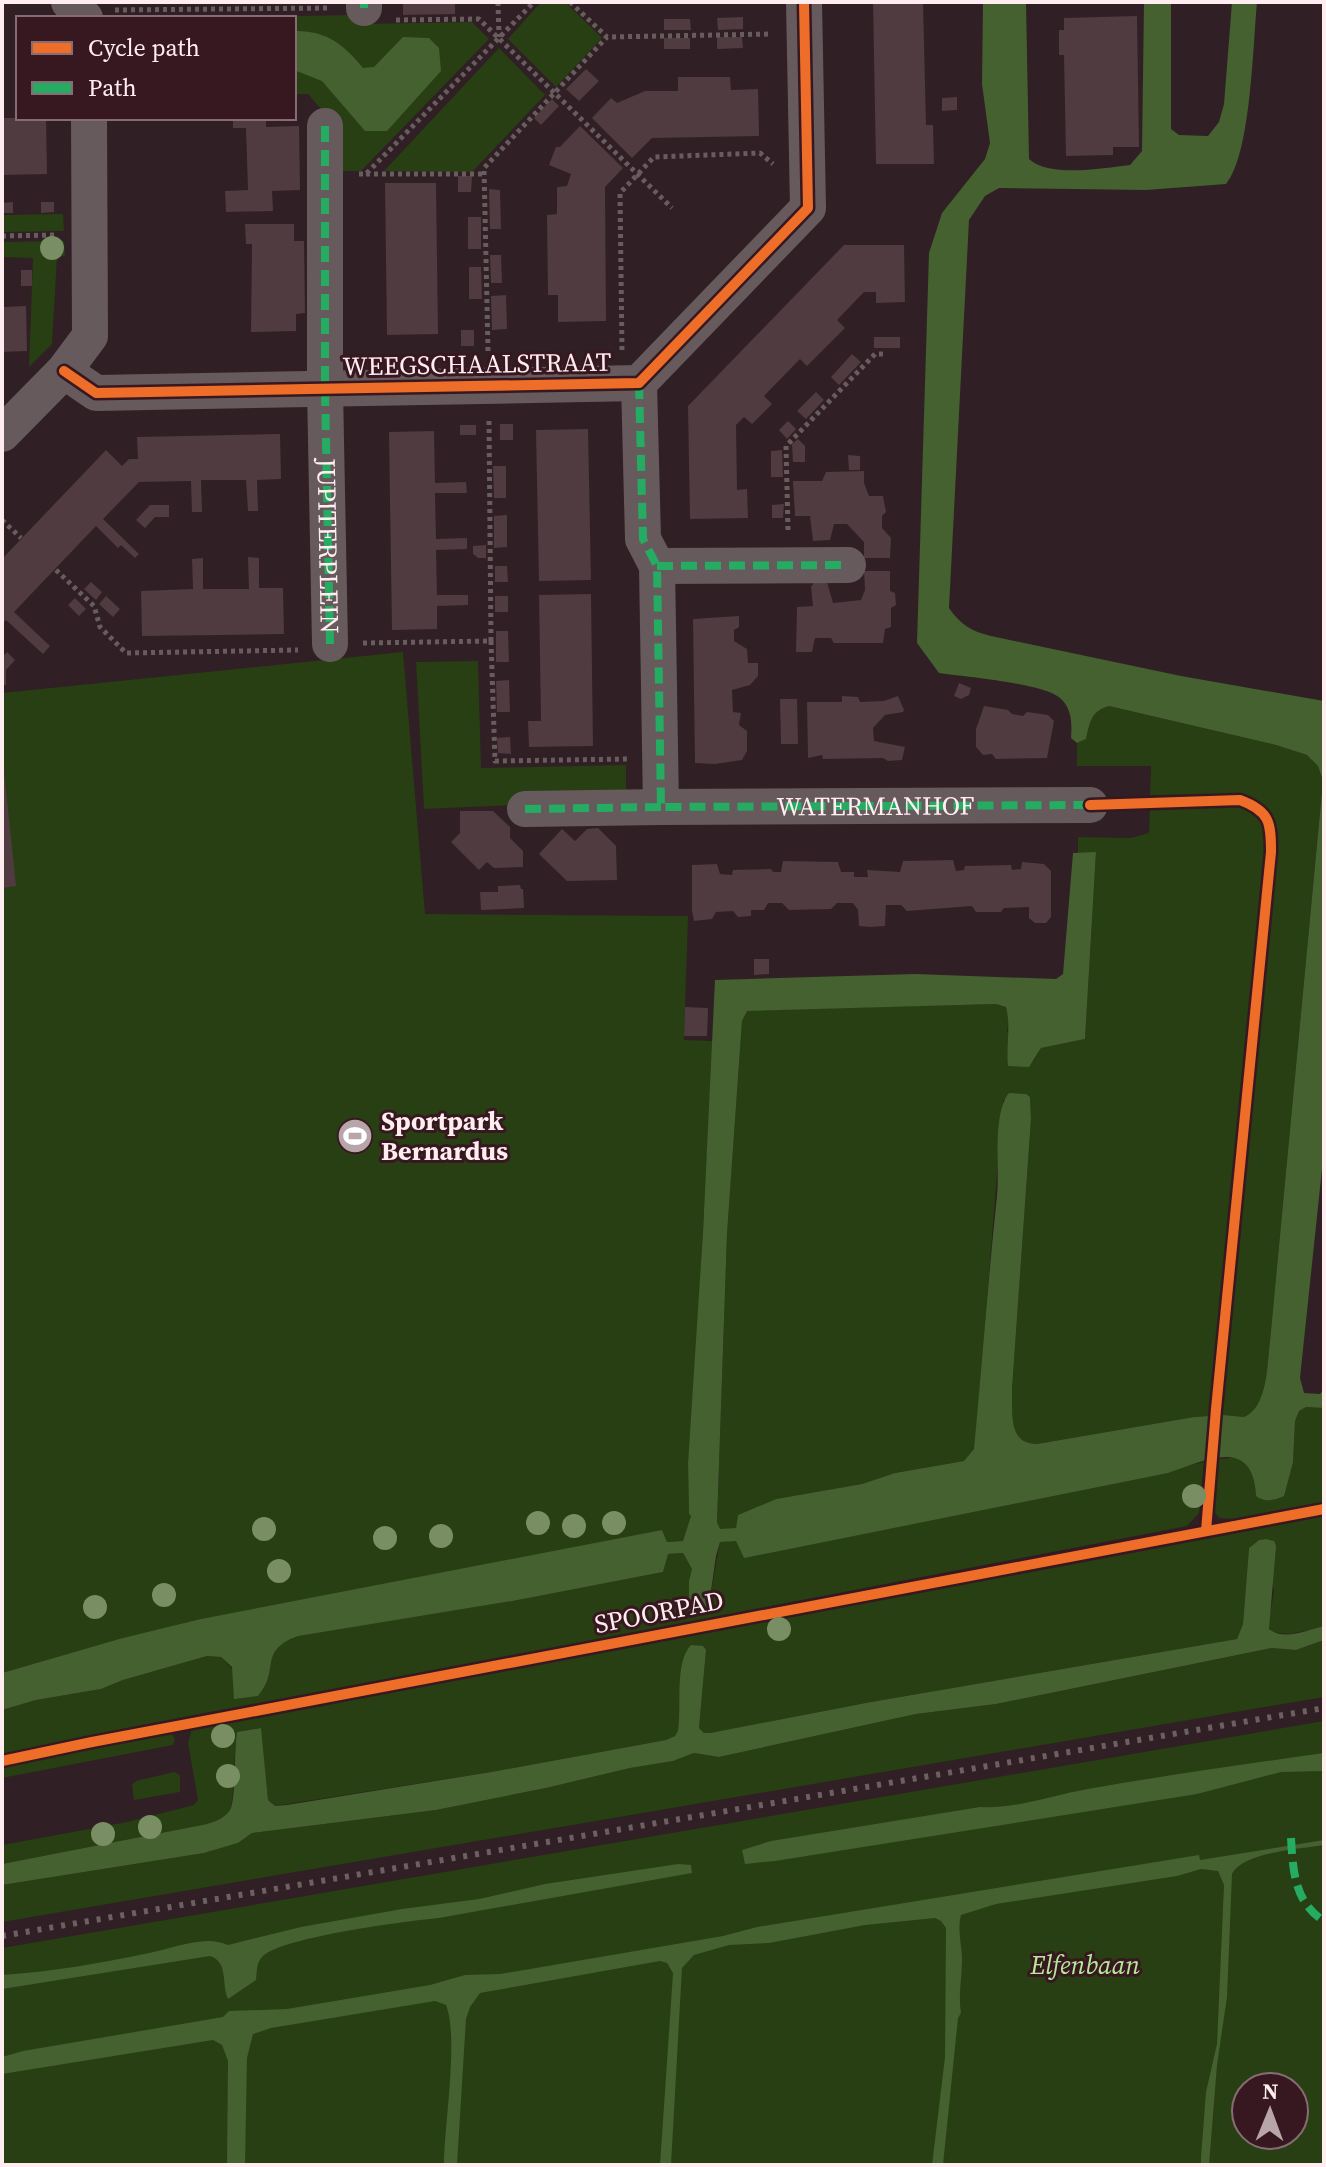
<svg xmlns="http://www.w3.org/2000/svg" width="1326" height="2167" font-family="'Source Serif 4',serif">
<rect width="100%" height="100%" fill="#301f24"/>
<g fill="#273f12" fill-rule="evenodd">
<polygon points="541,2 565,2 602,38 556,87 508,39"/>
<polygon points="350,15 365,24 472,22 489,39 361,171 337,171 337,128 308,94 294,94 294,18 195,18"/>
<polygon points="499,48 545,95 472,172 384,171"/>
<polygon points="63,214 64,231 2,232 2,215"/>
<polygon points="64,241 65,256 57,257 52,344 29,367 33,258 2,257 2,242"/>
<polygon points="403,652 425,914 688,916 684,1040 713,1041 698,1323 688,1463 689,1514 691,1516 684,1541 667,1542 662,1530 119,1639 2,1673 2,693"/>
<polygon points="478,661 481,768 626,765 626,800 424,809 416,662"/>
<path d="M1109,706l167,39 31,10 11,11 5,15 -53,560c-3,23 -2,66 -26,76l-20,-2 -30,2 -157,27c-30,0 -24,-33 -25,-55l19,-270 -1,-22 -27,3 -28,349 -11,12 -69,12 -33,11 -86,15 -38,16 -2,13 -16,2 -3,-8 10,-288 15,-213 5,-11 249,-6 10,3 3,10 -2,15 26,30 8,-14 44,-9 11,-186h-18v-16l52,1 19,-5 1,-23 8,-2 76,-3v-11l-84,1 1,-29h-74v-23l9,-4c4,-17 5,-28 23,-33z"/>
<path d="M1306,1407l18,1v94l-91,17 -14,-1 -6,-8 6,-51 19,-2c15,10 17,22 18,39l37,-34 2,-41 4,-10z"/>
<path d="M1204,1462l-5,51 -12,13 -1185,228v-44l34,-10 65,-11 22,-9 84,-24 14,1 37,39c23,-26 -1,-45 40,-61l220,-35 145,-28 4,-18 16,-1 10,17 -4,11v30l20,-7 11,-62 16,-2 8,17z"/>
<path d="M1324,1515v111l-4,2 -31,6 -18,-2 -3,-7 6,-33 -8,-53 -7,1 -10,8 -6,76 -6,15 -366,63 -161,31h-6l-5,-5 7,-78 -28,82 -3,4 -9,4 -175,32 -216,34 -7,-6 -8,-72 -23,4c-3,16 -3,70 -7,78 -6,9 -18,13 -28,15l-200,39v-19l125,-23 67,-17 4,-5 -10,-57 4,-15z"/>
<polygon points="1324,1640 1324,1697 2,1922 2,1885 204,1853 238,1843 252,1833 436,1810 546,1788 630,1768 673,1761 694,1753 719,1757 916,1714 996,1704 1273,1648 1296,1650"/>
<path d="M1324,1721v444h-1322v-217zM1246,2087h48v48h-48z"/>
<polygon points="171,1733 175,1739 173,1745 2,1778 2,1767"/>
<polygon points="174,1772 180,1775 180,1792 134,1800 132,1785 136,1781"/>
</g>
<g fill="#44612f">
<path d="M983,2h43l3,157c21,19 74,9 101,6l12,-14 2,-149h27v127l8,6 29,1 11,-14 5,-18 8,-102h25c-4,42 -6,153 -31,182l-80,6 -147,-2 -14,8 -16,24 -20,388c12,17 22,23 42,28l190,40 143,25v449l-24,228 4,15 16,1 4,-5v19l-18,-1 -7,4 -4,10 -2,41 -9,34c-9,4 -19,7 -28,0 -3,-60 -49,-36 -88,-23l-424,85 -8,-17 -16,1 -4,14 -7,49 -12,7 -8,-1v-30l3,-12 -9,-16 -15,1 -5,18 -145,28 -220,36c-41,15 -17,34 -40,60l-24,3 -2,-32 -11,-10 -14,-1 -84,24 -22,9 -65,11 -34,10v-37l117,-34 82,-20 461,-89 5,12 16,-1 8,-25 -2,-2 -1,-51 15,-231 12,-252 200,-6 141,5 7,-5 10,-121 23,-1 -11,187 -44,9 -12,19 -21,-1c-2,-19 3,-41 -2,-59l-10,-3 -249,7 -5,10 -15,213 -10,288 3,7 16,-1 2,-13 38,-16 86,-15 33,-11 69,-12 10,-12c8,-84 14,-169 23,-253 3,-27 -5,-83 12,-103l17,1 4,3 1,22 -19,270c1,22 -5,55 25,55l157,-27 30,-2 20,2c24,-10 23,-53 26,-76l53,-560 -5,-15 -11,-11 -31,-10 -167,-39c-18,5 -19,16 -23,33l-9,4 -6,-5c1,-14 1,-30 -11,-40 -18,-15 -94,-21 -121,-25l-22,-30 12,-390 13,-40 43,-54 5,-16 -8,-59z"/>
<path d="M294,31c31,-1 50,13 69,37l11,-1 29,-30 26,1 10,10 2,23 -54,60h-22l-43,-50 -28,-11z"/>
<path d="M1266,1539l8,2 2,5 -7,83c15,12 38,1 55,-3v14l-28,10 -24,-2 -276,56 -80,10 -197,43 -25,-4 -21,8 -43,7 -84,20 -110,22 -184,23 -14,10 -34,10 -202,32v-21l200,-39c10,-2 22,-6 28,-15 6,-10 4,-61 7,-78l24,-4 7,72 7,6 12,-1 204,-33 175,-32 9,-4 3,-5c4,-23 -4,-69 13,-86l12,1 3,4 -7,78 5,5h6l161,-31 366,-63 6,-15 6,-76 10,-8z"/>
<path d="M1324,1753v18l-43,1 -84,22 -422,67 -30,3 -3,-14 29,-9 209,-34c37,2 73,-12 108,-18 79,-14 158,-25 236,-36z"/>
<path d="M1324,1840v5c-24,4 -81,7 -92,29l-5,123 -10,68 -8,100h-8v-8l5,-65 11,-48 7,-159 -6,-14 -17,-2 -24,7 -181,28 -35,11c-4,16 1,30 1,45 0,18 -4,35 -1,53l-3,5 -15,147h-11l13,-108 1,-129 -5,-7 -6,-3 -70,7 -96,18 -40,2 -35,10 -12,13 -11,197h-11l13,-192 -6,-10 -7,-2 -180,32 -10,14 -4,12 -9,146h-13c0,-39 15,-128 2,-160l-11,-4 -164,27 -18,6 -6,24 -2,107h-18l1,-104 -6,-16 -9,-5 -211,34v-17l21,-6 200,-34 6,-6 58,-2 143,-24 35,-10 35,-1 223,-38 34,-9 442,-72 1,5z"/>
<path d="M678,1864l13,1 1,8 -253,45c-32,3 -156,19 -176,38 -7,6 -6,16 -7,24l-28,19c-7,-15 1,-37 -18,-43l-208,33v-14c49,-3 99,-12 147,-22 24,-4 55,-19 79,-8l73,-18 101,-18 77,-10 66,-15z"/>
</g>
<g fill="#4f3b40">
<polygon points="403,2 455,2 455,14 403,15"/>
<polygon points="873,2 923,2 926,125 933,125 934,164 876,164"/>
<polygon points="1137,16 1139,147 1113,147 1113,155 1066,156 1064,55 1059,55 1059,30 1064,30 1064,18"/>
<polygon points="743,17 743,29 718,30 717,18"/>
<polygon points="664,19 690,19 691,30 664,30"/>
<polygon points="717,37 742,37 743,48 717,49"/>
<rect x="664" y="38" width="26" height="11"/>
<polygon points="586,69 599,81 579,101 566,89"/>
<polygon points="678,77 730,77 731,90 758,89 759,136 652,138 632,158 592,118 611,98 617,103 645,91 678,91"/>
<polygon points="957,97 957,110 942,111 942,98"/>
<polygon points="552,99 559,106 541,125 534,118"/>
<polygon points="2,118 46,118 47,174 2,175"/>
<polygon points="233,118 266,118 266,127 299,126 300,190 272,191 273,211 226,212 225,191 248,190 246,128 233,128"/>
<polygon points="580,126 623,168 605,187 606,321 558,322 558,295 548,295 547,215 557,214 557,187 567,186 571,174 549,165 556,147 560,147"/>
<polygon points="458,176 472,176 471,192 458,192"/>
<polygon points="385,183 436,183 438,334 387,335"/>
<polygon points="489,189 500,190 501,229 490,229"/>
<polygon points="13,202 13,213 2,213 2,203"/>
<polygon points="41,202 54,202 54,212 41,213"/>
<rect x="468" y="217" width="13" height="32"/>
<polygon points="245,224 294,224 294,241 304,241 305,313 296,314 296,331 251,332 252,244 246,244"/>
<polygon points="844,245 904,245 905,302 876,303 876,292 864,292 837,320 845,328 807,366 800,359 764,396 772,404 752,424 744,417 736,425 737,490 747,489 748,518 690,519 688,406"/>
<polygon points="490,255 501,255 502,283 491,283"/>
<polygon points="469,267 481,267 482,299 469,299"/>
<rect x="21" y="270" width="11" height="16"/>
<polygon points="506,295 507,329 492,330 491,296"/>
<polygon points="26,306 27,351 2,352 2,307"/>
<rect x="461" y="330" width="13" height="16"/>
<rect x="874" y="337" width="26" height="11"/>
<polygon points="852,354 861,362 839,385 831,377"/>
<polygon points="816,392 824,400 806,419 797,411"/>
<polygon points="788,421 796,429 787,439 779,430"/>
<rect x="500" y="424" width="13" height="16"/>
<rect x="460" y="425" width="16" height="10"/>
<polygon points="588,429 591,580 539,581 536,430"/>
<polygon points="434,431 435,483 466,482 467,493 435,493 436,539 467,538 467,549 436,550 437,595 468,595 468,605 437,606 437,629 392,630 389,432"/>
<polygon points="280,434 281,479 257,480 258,511 248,511 246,480 201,480 202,512 192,512 191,481 139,482 103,519 139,554 135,558 121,545 118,548 96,526 14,612 50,646 43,654 6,620 2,624 2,559 106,450 122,466 129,459 138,459 137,437"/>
<polygon points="798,439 805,446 805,462 793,462 792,444"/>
<polygon points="782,450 783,477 771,477 771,451"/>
<polygon points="848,455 860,456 860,470 849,470"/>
<polygon points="493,466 506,466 506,498 494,498"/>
<polygon points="864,471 864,483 869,496 883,496 886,512 882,516 882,528 891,538 890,558 864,558 864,542 847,524 834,524 830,540 813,541 810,516 795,516 793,481 822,481 826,472"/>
<polygon points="784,504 783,518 772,518 772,505"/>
<polygon points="150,505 169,505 169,517 155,517 145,528 136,520"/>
<polygon points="507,515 507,547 494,548 494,516"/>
<polygon points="486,545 486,558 478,558 473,554 473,546"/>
<polygon points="248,557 259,558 259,588 283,588 284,634 142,636 141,591 193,589 192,559 203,558 203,589 249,589"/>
<polygon points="495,566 507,566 508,582 495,582"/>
<polygon points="864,571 890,571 890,591 895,593 896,605 891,608 891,627 885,629 883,643 834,643 831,638 815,638 812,652 796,652 797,607 813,606 811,587 814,582 827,582 833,603 861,600 865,590"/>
<polygon points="91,582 102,592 96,600 84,589"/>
<polygon points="591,594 593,746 529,747 528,721 541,721 539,595"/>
<polygon points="106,596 120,609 113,617 99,604"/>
<rect x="495" y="596" width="13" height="16"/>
<polygon points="75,598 86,609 79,616 68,605"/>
<polygon points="739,616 739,627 734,630 734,641 747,649 748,663 758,663 758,676 750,685 732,690 733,712 741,713 739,725 747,731 747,751 742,760 715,764 695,763 693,619"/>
<polygon points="496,631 508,631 509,662 496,662"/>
<polygon points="7,652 15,660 6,670 6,685 2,685 2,657"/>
<polygon points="509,680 510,712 497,712 496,681"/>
<polygon points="959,683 971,688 969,695 961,699 954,696"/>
<polygon points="842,696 858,697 860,702 884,701 898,696 904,710 903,712 885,715 873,728 874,741 905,747 902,760 888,761 883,758 823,759 822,755 808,758 807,702 842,702"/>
<polygon points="780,699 797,699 798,744 781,744"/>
<polygon points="984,706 1008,710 1012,714 1023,716 1027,712 1048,715 1054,721 1047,758 996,759 992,754 983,755 976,747 976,729"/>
<polygon points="510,737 511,754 498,753 497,738"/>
<polygon points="2,771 4,771 16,886 2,888"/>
<polygon points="460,811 493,811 510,827 510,838 523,851 523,867 494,868 487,862 479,870 451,842 460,833"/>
<polygon points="598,828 616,846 617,880 567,881 539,854 562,829 575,841 587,829"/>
<polygon points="953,860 956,871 964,870 965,866 1011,865 1012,870 1021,869 1022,862 1044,864 1051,871 1051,917 1046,923 1035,923 1029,918 1029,907 1004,908 1001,912 976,912 972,906 907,911 901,905 886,905 885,926 870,927 859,926 858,910 853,903 837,903 831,909 789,910 782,903 768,903 764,910 751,910 751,916 738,917 733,911 716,912 712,919 694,921 692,911 692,865 717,864 720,874 732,875 733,870 771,869 773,872 781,872 783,861 838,862 841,872 854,872 854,877 868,877 867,870 900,872 903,861"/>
<polygon points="520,885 521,889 523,889 524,908 481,910 480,892 498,892 498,886"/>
<polygon points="754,959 769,959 769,974 754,975"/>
<polygon points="685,1007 708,1008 707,1036 684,1036"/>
</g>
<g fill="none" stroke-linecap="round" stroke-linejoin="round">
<g stroke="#685c5f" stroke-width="5" stroke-dasharray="4 4" stroke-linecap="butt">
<polyline points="498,2 499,37"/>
<polyline points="570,2 607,37 771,34"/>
<polyline points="115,10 329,8"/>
<polyline points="396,20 479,19 672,208"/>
<polyline points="359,174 366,174 534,2"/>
<polyline points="366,174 484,174"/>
<polyline points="2,236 54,235"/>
<polyline points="622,350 620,193 654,157 760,153 773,164"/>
<polyline points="488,351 484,168 607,37"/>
<polyline points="489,421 491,641"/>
<polyline points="2,520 21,538"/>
<polyline points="788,530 786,446 875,354 885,354"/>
<polyline points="56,570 94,606 100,627 126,653 298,650"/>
<polyline points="363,643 491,641 495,761 628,759"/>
</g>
<g stroke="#675a5c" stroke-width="36">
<polyline points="69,2 85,18"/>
<polyline points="364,2 364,8"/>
<polyline points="325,126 325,389 330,644"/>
<polyline points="64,371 96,393 639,383 808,208 804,2"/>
<path id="s1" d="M639,383l4,156 14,27 4,241 429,-2"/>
<polyline points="2,434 64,371 90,336 89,118"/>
<polyline points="657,566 848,565"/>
<polyline points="525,809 661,807"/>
</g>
<polyline stroke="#6c6062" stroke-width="6" stroke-dasharray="4 8" stroke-linecap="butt" points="2,1936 1324,1708"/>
<g stroke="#26ab63" stroke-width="8" stroke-dasharray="16 8" stroke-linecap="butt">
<polyline points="364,2 364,8"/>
<path id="s2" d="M325,126v263l5,255"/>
<polyline points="639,383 643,539 657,566 661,807 1090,805"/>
<polyline points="657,566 848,565"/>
<polyline points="525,809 661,807"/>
<path d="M1291,1838c2,32 3,64 33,83"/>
</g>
<defs>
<g id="cycleway">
<polyline points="64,371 96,393 639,383 808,208 804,2"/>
<path d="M1090,805l150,-5c30,11 31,23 31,52l-55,557 -10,122"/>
<polyline points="2,1761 92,1742 1324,1509"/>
</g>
</defs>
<use href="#cycleway" stroke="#371820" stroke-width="15"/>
<use href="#cycleway" stroke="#ee6e29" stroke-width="10"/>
</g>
<g fill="#798e63">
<circle cx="52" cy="248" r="12"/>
<circle cx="1194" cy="1496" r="12"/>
<circle cx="538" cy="1523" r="12"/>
<circle cx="614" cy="1523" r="12"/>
<circle cx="574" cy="1526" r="12"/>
<circle cx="264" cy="1529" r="12"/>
<circle cx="441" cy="1536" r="12"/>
<circle cx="385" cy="1538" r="12"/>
<circle cx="279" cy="1571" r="12"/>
<circle cx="164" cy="1595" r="12"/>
<circle cx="95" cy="1607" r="12"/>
<circle cx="779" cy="1629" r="12"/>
<circle cx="223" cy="1736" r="12"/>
<circle cx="228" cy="1776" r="12"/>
<circle cx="150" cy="1827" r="12"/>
<circle cx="103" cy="1834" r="12"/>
</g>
<defs>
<symbol id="stadium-disc" viewBox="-11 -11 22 22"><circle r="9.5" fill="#b7a5a9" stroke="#371820"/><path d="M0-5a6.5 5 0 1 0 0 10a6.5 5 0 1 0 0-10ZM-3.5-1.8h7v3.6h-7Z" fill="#fff"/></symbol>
</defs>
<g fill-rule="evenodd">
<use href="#stadium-disc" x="335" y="1116" width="40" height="40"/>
</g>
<g text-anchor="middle" stroke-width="6" stroke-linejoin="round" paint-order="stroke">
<g font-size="26" fill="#ffedf0" stroke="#371820">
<text transform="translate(477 364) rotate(-1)" y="9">WEEGSCHAALSTRAAT</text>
<text dy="9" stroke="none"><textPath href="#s2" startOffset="420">JUPITERPLEIN</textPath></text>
<text dy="9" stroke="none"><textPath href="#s1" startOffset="642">WATERMANHOF</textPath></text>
<text transform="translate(659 1612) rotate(-11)" y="9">SPOORPAD</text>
</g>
<g font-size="26" font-weight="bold" fill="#ffedf0" stroke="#371820" text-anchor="start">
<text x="381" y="1130">Sportpark<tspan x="381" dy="30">Bernardus</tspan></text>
</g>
<g font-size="26" font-style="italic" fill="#b5e997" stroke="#371820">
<text x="1085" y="1974">Elfenbaan</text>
</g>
</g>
<rect width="1326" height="2167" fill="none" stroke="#ffedf0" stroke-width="8"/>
<rect x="16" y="16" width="280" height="104" fill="#371820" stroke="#876d73" stroke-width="2"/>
<rect x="32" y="42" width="40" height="12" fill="#ee6e29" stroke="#876d73" stroke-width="2"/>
<text x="88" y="56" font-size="24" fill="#ffedf0">Cycle path</text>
<rect x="32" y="82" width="40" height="12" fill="#26ab63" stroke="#876d73" stroke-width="2"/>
<text x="88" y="96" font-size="24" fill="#ffedf0">Path</text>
<g transform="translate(1270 2111) rotate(1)"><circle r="38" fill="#371820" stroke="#876d73" stroke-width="2"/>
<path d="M0-6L14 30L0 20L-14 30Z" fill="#b7a5a9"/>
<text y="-12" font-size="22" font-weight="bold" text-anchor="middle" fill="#ffedf0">N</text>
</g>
</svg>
